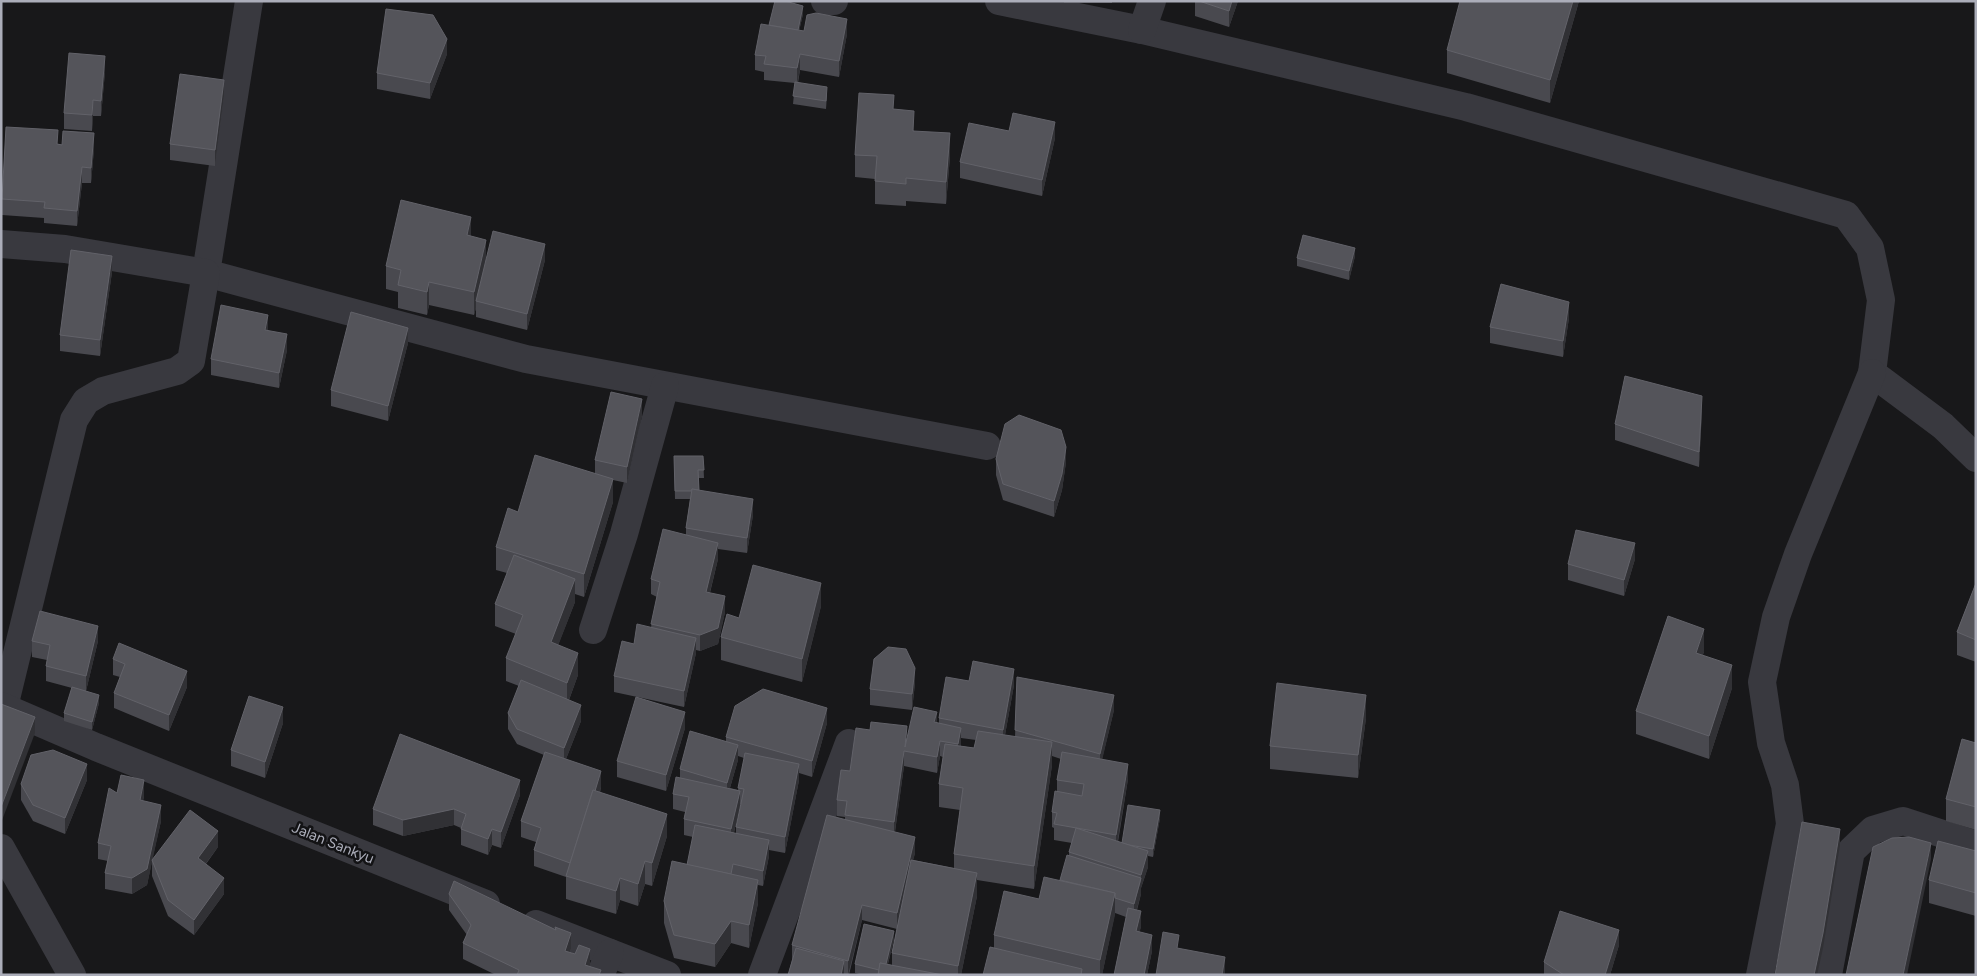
<svg xmlns="http://www.w3.org/2000/svg" width="1977" height="976" font-family="Figtree,sans-serif">
<rect width="100%" height="100%" fill="#18181a"/>
<g fill="none" stroke-linecap="round" stroke-linejoin="round">
<g stroke="#39393f" stroke-width="28">
<polyline points="249,1 206,273 526,359 987,446"/>
<polyline points="825,1 834,1"/>
<polyline points="999,1 1142,30 1466,107 1846,215 1870,248 1881,300 1872,373 1943,426 1976,458"/>
<polyline points="1142,30 1152,1"/>
<polyline points="1,244 65,249 206,273 191,361 177,371 103,391 86,401 74,420 4,707"/>
<polyline points="593,630 624,534 665,386"/>
<polyline points="1,706 96,747 486,904"/>
<polyline points="1,848 72,975"/>
<polyline points="536,924 667,975"/>
<polyline points="600,975 610,953"/>
<polyline points="762,975 849,743"/>
<polyline points="1760,975 1790,824 1785,785 1771,743 1762,682 1776,617 1798,554 1872,373"/>
<polyline points="1828,975 1851,851 1873,830 1903,821 1976,845"/>
</g>
</g>
<g fill="#49494f" fill-rule="evenodd">
<rect x="1064" y="1" width="48" height="2"/>
<polygon points="1195,1 1238,1 1229,27 1195,16"/>
<polygon points="1579,1 1550,103 1447,73 1447,50"/>
<polygon points="803,14 799,31 847,34 839,77 800,70 798,83 827,95 826,109 793,104 795,83 764,80 764,72 755,70 755,55 769,25"/>
<polygon points="447,54 430,99 377,89 377,73"/>
<polygon points="105,72 101,116 93,116 92,131 64,129 64,113"/>
<polygon points="224,96 215,166 170,160 170,144"/>
<polygon points="894,109 914,131 950,156 946,204 906,201 906,206 875,204 875,179 855,177 855,155"/>
<polygon points="1009,131 1055,138 1042,196 960,178 960,162"/>
<polygon points="58,144 94,149 91,183 82,183 77,226 44,223 44,218 2,215 2,199"/>
<polygon points="471,236 486,259 545,260 527,330 476,317 476,308 474,315 429,305 427,315 398,308 398,292 386,289 386,266"/>
<polygon points="1355,256 1349,280 1297,266 1297,258"/>
<polygon points="112,272 100,356 60,351 60,335"/>
<polygon points="1569,318 1563,357 1490,343 1490,327"/>
<polygon points="268,330 287,350 279,388 211,375 211,359"/>
<polygon points="408,343 388,421 331,406 331,390"/>
<polygon points="1702,411 1699,467 1615,440 1615,424"/>
<polygon points="642,415 627,483 613,480 613,502 584,597 575,594 575,602 558,645 578,675 569,700 581,721 566,759 601,787 600,793 667,836 652,886 645,884 638,906 620,900 616,914 566,899 566,877 534,866 534,850 536,842 521,837 521,821 544,755 517,744 508,729 508,713 519,686 506,681 506,658 516,634 495,626 495,604 507,573 496,570 496,547 518,512 595,474 595,460"/>
<polygon points="674,456 703,456 704,478 699,478 699,490 753,515 747,553 718,549 718,559 710,593 725,612 718,644 700,651 696,650 696,653 684,707 614,692 614,676 634,644 651,627 657,597 651,594 651,579 686,535 686,528 690,499 675,499"/>
<polygon points="996,459 1066,462 1062,490 1054,517 1003,500 996,475"/>
<polygon points="1635,559 1624,596 1568,580 1568,564"/>
<polygon points="1976,583 1976,662 1957,655 1957,632"/>
<polygon points="821,606 802,682 721,660 721,637 739,618"/>
<polygon points="32,641 98,641 86,691 99,703 92,730 64,721 64,713 72,688 46,681 46,666 47,660 32,657"/>
<polygon points="1704,651 1703,655 1732,688 1709,759 1636,734 1636,711"/>
<polygon points="113,659 187,687 169,731 114,708 114,693 120,677 113,675"/>
<path d="M1017,677l97,33 -12,49 26,20 -10,63 4,1 38,-25 -7,39 -5,-1v11l-7,21v6l-4,16 4,17 -2,5 13,19 -5,24h-33l12,-58 -11,-4 -13,62h-119l11,-27v-13l45,-36 21,-19 9,-25v-3l3,-9 -18,-3v-12l-2,-1v-15l5,-20v-12l4,-21 -9,-3v9l-18,124 -57,-9v16l-16,79h-97l-9,-2v-9l39,-25 -6,25 4,1v-12l5,-24 -35,-9 -13,55h-61l4,-15v-15l53,-125v-3l-8,-1v-16l13,-29 57,-33 30,-15 2,1v-6l30,-37 45,4 -9,50 10,2zM961,738l15,2 -2,8 -13,-2zM940,756l3,1 -4,27v23l21,3 -6,44v14l-41,-8 2,-7 -20,-21 9,-66 33,7z"/>
<polygon points="915,683 912,710 870,705 870,689"/>
<polygon points="1366,718 1358,778 1270,769 1270,746"/>
<polygon points="283,723 265,778 231,766 231,750"/>
<path d="M827,723l-15,54 -13,-4v7l-14,73 -16,-3v6l-6,30 -5,-1v18l-9,45 -18,-5 -16,24 -41,-9 -10,-35v-22l23,-36 6,-28 -9,-2v-16l1,-7 -12,-3v-15l7,-16v-9l46,-28v-4zM738,756l6,2 -6,32 -8,-2 8,-28zM740,804h1l-5,23v7l-2,-1z"/>
<polygon points="685,728 666,791 617,777 617,761"/>
<polygon points="1976,743 1976,830 1946,821 1946,799"/>
<polygon points="87,780 65,834 33,821 21,800 21,784"/>
<polygon points="117,793 144,796 143,801 161,821 152,860 218,847 206,864 224,894 194,935 168,916 152,876 152,861 147,885 132,894 105,889 105,873 108,861 98,859 98,843"/>
<polygon points="520,795 501,848 492,845 488,855 461,845 461,828 454,825 403,836 373,825 373,809"/>
<polygon points="1976,851 1976,916 1929,903 1929,880"/>
<polygon points="449,894 555,930 555,927 571,949 570,952 590,965 590,967 601,975 496,975 463,959 463,943 467,935 449,910"/>
<polygon points="1619,945 1610,975 1544,975 1544,962"/>
</g>
<g fill="#313135">
<polygon points="1232,1 1238,1 1229,27 1229,11"/>
<polygon points="1573,1 1579,1 1550,103 1550,80"/>
<polygon points="803,6 803,14 796,45 796,37"/>
<polygon points="847,19 847,34 839,77 839,61"/>
<polygon points="447,39 447,54 430,99 430,83"/>
<polygon points="800,54 800,70 797,84 797,68"/>
<polygon points="105,56 105,72 101,116 101,101"/>
<polygon points="224,80 224,96 215,166 215,150"/>
<polygon points="93,100 93,116 92,131 92,115"/>
<polygon points="1055,122 1055,138 1042,196 1042,180"/>
<polygon points="94,133 94,149 91,183 91,168"/>
<polygon points="950,133 950,156 946,204 946,182"/>
<polygon points="82,167 82,183 77,226 77,211"/>
<polygon points="471,217 471,239 467,235"/>
<polygon points="486,240 486,262 476,301 476,308 474,315 474,292"/>
<polygon points="545,244 545,260 527,330 527,314"/>
<polygon points="1355,248 1355,256 1349,280 1349,271"/>
<polygon points="112,256 112,272 100,356 100,340"/>
<polygon points="429,282 429,305 427,315 427,292"/>
<polygon points="1569,302 1569,318 1563,357 1563,341"/>
<polygon points="268,315 268,331 265,330"/>
<polygon points="408,328 408,343 388,421 388,406"/>
<polygon points="287,334 287,350 279,388 279,373"/>
<polygon points="1702,396 1702,411 1699,467 1699,452"/>
<polygon points="642,399 642,415 627,483 627,467"/>
<polygon points="1066,447 1066,462 1062,490 1054,517 1054,501"/>
<polygon points="613,479 613,502 584,597 584,574"/>
<polygon points="753,499 753,515 747,553 747,538"/>
<polygon points="718,543 718,559 706,608 706,592"/>
<polygon points="1635,543 1635,559 1624,596 1624,580"/>
<polygon points="575,579 575,602 551,664 551,642"/>
<polygon points="821,583 821,606 802,682 802,659"/>
<polygon points="725,596 725,612 718,644 700,651 700,635"/>
<polygon points="98,626 98,641 86,691 86,676"/>
<polygon points="1704,629 1704,651 1696,676 1696,653"/>
<polygon points="696,638 696,653 684,707 684,691"/>
<polygon points="578,653 578,675 567,705 567,683"/>
<polygon points="1732,665 1732,688 1709,759 1709,736"/>
<polygon points="915,668 915,683 912,710 912,694"/>
<polygon points="1014,669 1014,685 1003,746 1003,730"/>
<polygon points="187,671 187,687 169,731 169,715"/>
<polygon points="99,695 99,703 92,730 92,722"/>
<polygon points="1114,695 1114,710 1100,769 1100,754"/>
<polygon points="1366,695 1366,718 1358,778 1358,755"/>
<polygon points="581,705 581,721 564,764 564,748"/>
<polygon points="283,707 283,723 265,778 265,762"/>
<polygon points="827,708 827,723 812,777 812,761"/>
<polygon points="685,712 685,728 666,791 666,775"/>
<polygon points="937,712 937,728 934,722"/>
<polygon points="35,717 35,733 1,823 1,807"/>
<polygon points="961,728 961,744 958,760 958,744"/>
<polygon points="940,741 940,756 937,773 937,757"/>
<polygon points="1052,742 1052,765 1034,889 1034,866"/>
<polygon points="738,745 738,760 727,798 727,783"/>
<polygon points="904,751 904,766 894,838 894,822"/>
<polygon points="87,764 87,780 65,834 65,818"/>
<polygon points="799,764 799,780 785,853 785,837"/>
<polygon points="1128,764 1128,779 1116,850 1116,835"/>
<polygon points="601,771 601,787 572,878 572,864"/>
<polygon points="144,780 144,796 140,816 140,800"/>
<polygon points="520,780 520,795 501,848 501,832"/>
<polygon points="740,791 740,806 731,845 731,829"/>
<polygon points="161,805 161,821 147,885 132,894 132,878"/>
<polygon points="454,809 454,825 403,836 403,820"/>
<polygon points="1160,810 1160,818 1153,857 1153,849"/>
<polygon points="667,814 667,836 652,886 652,863"/>
<polygon points="492,829 492,845 488,855 488,839"/>
<polygon points="1840,829 1840,845 1823,948 1817,975 1814,975"/>
<polygon points="218,831 218,847 198,874 198,858"/>
<polygon points="915,837 915,853 897,929 897,913"/>
<polygon points="769,840 769,856 763,886 763,871"/>
<polygon points="1931,843 1931,859 1907,975 1903,975"/>
<polygon points="1148,851 1148,867 1141,888 1141,894 1134,919 1134,904 1141,881 1141,875"/>
<polygon points="645,861 645,884 638,906 638,884"/>
<polygon points="977,873 977,896 961,975 958,975 958,966"/>
<polygon points="224,878 224,894 194,935 194,920"/>
<polygon points="620,878 620,900 616,914 616,891"/>
<polygon points="758,880 758,903 749,948 749,925"/>
<polygon points="1115,893 1115,915 1102,975 1100,975 1100,960"/>
<polygon points="862,905 862,920 848,975 848,961"/>
<polygon points="1141,911 1141,927 1136,947 1136,931"/>
<polygon points="731,921 731,943 715,967 715,944"/>
<polygon points="1619,930 1619,945 1610,975 1605,975"/>
<polygon points="894,931 894,939 885,975 884,971"/>
<polygon points="571,933 571,949 565,966 565,951"/>
<polygon points="1152,935 1152,951 1147,975 1144,975"/>
<polygon points="590,949 590,965 587,975 585,965"/>
<polygon points="1225,957 1225,975 1222,975"/>
<polygon points="844,961 844,975 841,975"/>
</g>
<g fill="#54545a" stroke="#626269">
<polygon points="775,1 785,1 803,6 798,30 769,25"/>
<polygon points="1199,1 1232,1 1229,11"/>
<polygon points="1460,1 1573,1 1550,80 1447,50"/>
<polygon points="386,9 433,15 447,39 430,83 377,73"/>
<polygon points="816,13 847,19 839,61 800,54 797,68 764,64 766,56 755,55 761,24 804,31 807,15"/>
<polygon points="69,53 105,56 101,101 93,100 92,115 64,113"/>
<polygon points="180,74 224,80 215,150 170,144"/>
<polygon points="795,82 827,87 826,101 793,96"/>
<polygon points="859,93 894,95 893,109 914,111 913,131 950,133 946,182 906,178 906,184 875,181 877,156 855,155"/>
<polygon points="1013,113 1055,122 1042,180 960,162 969,123 1009,131"/>
<polygon points="6,127 58,130 57,144 62,145 63,131 94,133 91,168 82,167 77,211 44,208 45,202 2,199"/>
<polygon points="401,200 471,217 467,235 486,240 474,292 429,282 427,292 398,285 401,270 386,266"/>
<polygon points="493,231 545,244 527,314 476,301"/>
<polygon points="1303,235 1355,248 1349,271 1297,258"/>
<polygon points="71,250 112,256 100,340 60,335"/>
<polygon points="1501,284 1569,302 1563,341 1490,327"/>
<polygon points="221,305 268,315 265,330 287,334 279,373 211,359"/>
<polygon points="351,312 408,328 388,406 331,390"/>
<polygon points="1625,376 1702,396 1699,452 1615,424"/>
<polygon points="611,392 642,399 627,467 595,460"/>
<polygon points="1019,415 1061,430 1066,447 1062,474 1054,501 1003,484 996,459 1005,424"/>
<polygon points="535,455 613,479 584,574 496,547 508,508 518,512"/>
<polygon points="674,456 703,456 704,470 698,470 699,490 692,489 691,491 675,491"/>
<polygon points="692,489 753,499 747,538 686,528"/>
<polygon points="663,529 718,543 706,592 725,596 718,628 700,635 651,624 660,582 651,579"/>
<polygon points="1576,530 1635,543 1624,580 1568,564"/>
<polygon points="514,555 575,579 551,642 578,653 567,683 506,658 523,615 495,604"/>
<polygon points="753,565 821,583 802,659 721,637 727,614 739,618"/>
<polygon points="1976,583 1976,640 1957,632"/>
<polygon points="40,611 98,626 86,676 46,666 50,645 32,641"/>
<polygon points="1668,616 1704,629 1696,653 1732,665 1709,736 1636,711"/>
<polygon points="637,624 696,638 684,691 614,676 622,641 634,644"/>
<polygon points="119,643 187,671 169,715 114,693 125,664 113,659"/>
<polygon points="888,647 906,649 915,668 912,694 870,689 874,659"/>
<polygon points="973,661 1014,669 1003,730 939,718 946,677 969,681"/>
<polygon points="1017,677 1114,695 1100,754 1015,730"/>
<polygon points="521,680 581,705 564,748 517,729 508,713"/>
<polygon points="1277,683 1366,695 1358,755 1270,746"/>
<polygon points="72,687 99,695 92,722 64,713"/>
<polygon points="763,689 827,708 812,761 726,737 735,706"/>
<polygon points="249,696 283,707 265,762 231,750"/>
<polygon points="636,697 685,712 666,775 617,761"/>
<polygon points="1,704 35,717 1,807"/>
<polygon points="914,707 937,712 934,722 961,728 958,744 940,741 937,757 904,751 894,822 845,815 847,801 837,800 841,770 850,771 856,728 870,730 871,722 907,726 905,747"/>
<polygon points="690,731 738,745 727,783 680,769"/>
<polygon points="978,731 1052,742 1034,866 954,854 963,788 939,784 945,744 974,748"/>
<polygon points="400,734 520,780 501,832 492,829 488,839 461,829 466,814 454,809 403,820 373,809"/>
<polygon points="1962,739 1976,743 1976,807 1946,799"/>
<polygon points="53,750 87,764 65,818 33,805 21,784 31,755"/>
<polygon points="545,752 601,771 595,791 593,790 570,863 534,850 541,828 521,821"/>
<polygon points="1062,752 1128,764 1116,835 1054,824 1057,813 1052,812 1055,791 1082,796 1084,784 1057,780"/>
<polygon points="745,753 799,764 785,837 736,827 744,789 738,788"/>
<polygon points="121,775 144,780 140,800 161,805 147,869 132,878 105,873 111,846 98,843 109,788 117,793"/>
<polygon points="676,777 740,791 731,829 684,819 689,797 673,794"/>
<polygon points="593,790 667,814 652,863 645,861 638,884 620,878 616,891 566,876"/>
<polygon points="1128,805 1160,810 1153,849 1129,845 1122,843"/>
<polygon points="190,810 218,831 198,858 224,878 194,920 168,900 152,860"/>
<polygon points="827,815 915,837 897,913 862,905 848,961 792,945"/>
<polygon points="1802,822 1840,829 1823,933 1814,975 1775,975"/>
<polygon points="695,825 769,840 763,871 733,864 731,874 687,865"/>
<polygon points="1076,828 1148,851 1141,875 1069,852"/>
<polygon points="1909,837 1931,843 1903,975 1846,975 1873,847 1892,838"/>
<polygon points="1938,841 1976,851 1976,893 1929,880"/>
<polygon points="1067,855 1141,878 1134,904 1115,898 1115,893 1060,880"/>
<polygon points="911,860 977,873 958,966 892,953"/>
<polygon points="672,861 758,880 749,925 731,921 715,944 674,935 664,901"/>
<polygon points="1044,877 1115,893 1100,960 994,935 1004,891 1039,899"/>
<polygon points="454,881 556,930 555,927 571,933 565,951 575,954 579,945 590,949 585,965 601,970 599,975 517,975 519,970 463,943 471,925 449,894"/>
<polygon points="1128,908 1141,911 1136,931 1152,935 1144,975 1114,975"/>
<polygon points="1560,911 1619,930 1605,975 1564,975 1544,962"/>
<polygon points="864,924 894,931 886,964 880,963 879,970 855,964"/>
<polygon points="1163,932 1179,935 1177,948 1225,957 1222,975 1156,975"/>
<polygon points="990,947 1082,969 1081,975 983,975"/>
<polygon points="796,948 844,961 841,975 788,975"/>
<polygon points="880,963 943,975 878,975"/>
</g>
<g text-anchor="middle" stroke-width="5" stroke-linejoin="round" paint-order="stroke">
<g font-size="15" fill="#abadb9" stroke="#131315">
<text transform="translate(333 843) rotate(22)" y="5">Jalan Sankyu</text>
</g>
</g>
<rect width="1977" height="976" fill="none" stroke="#abadb9" stroke-width="5"/>
</svg>
